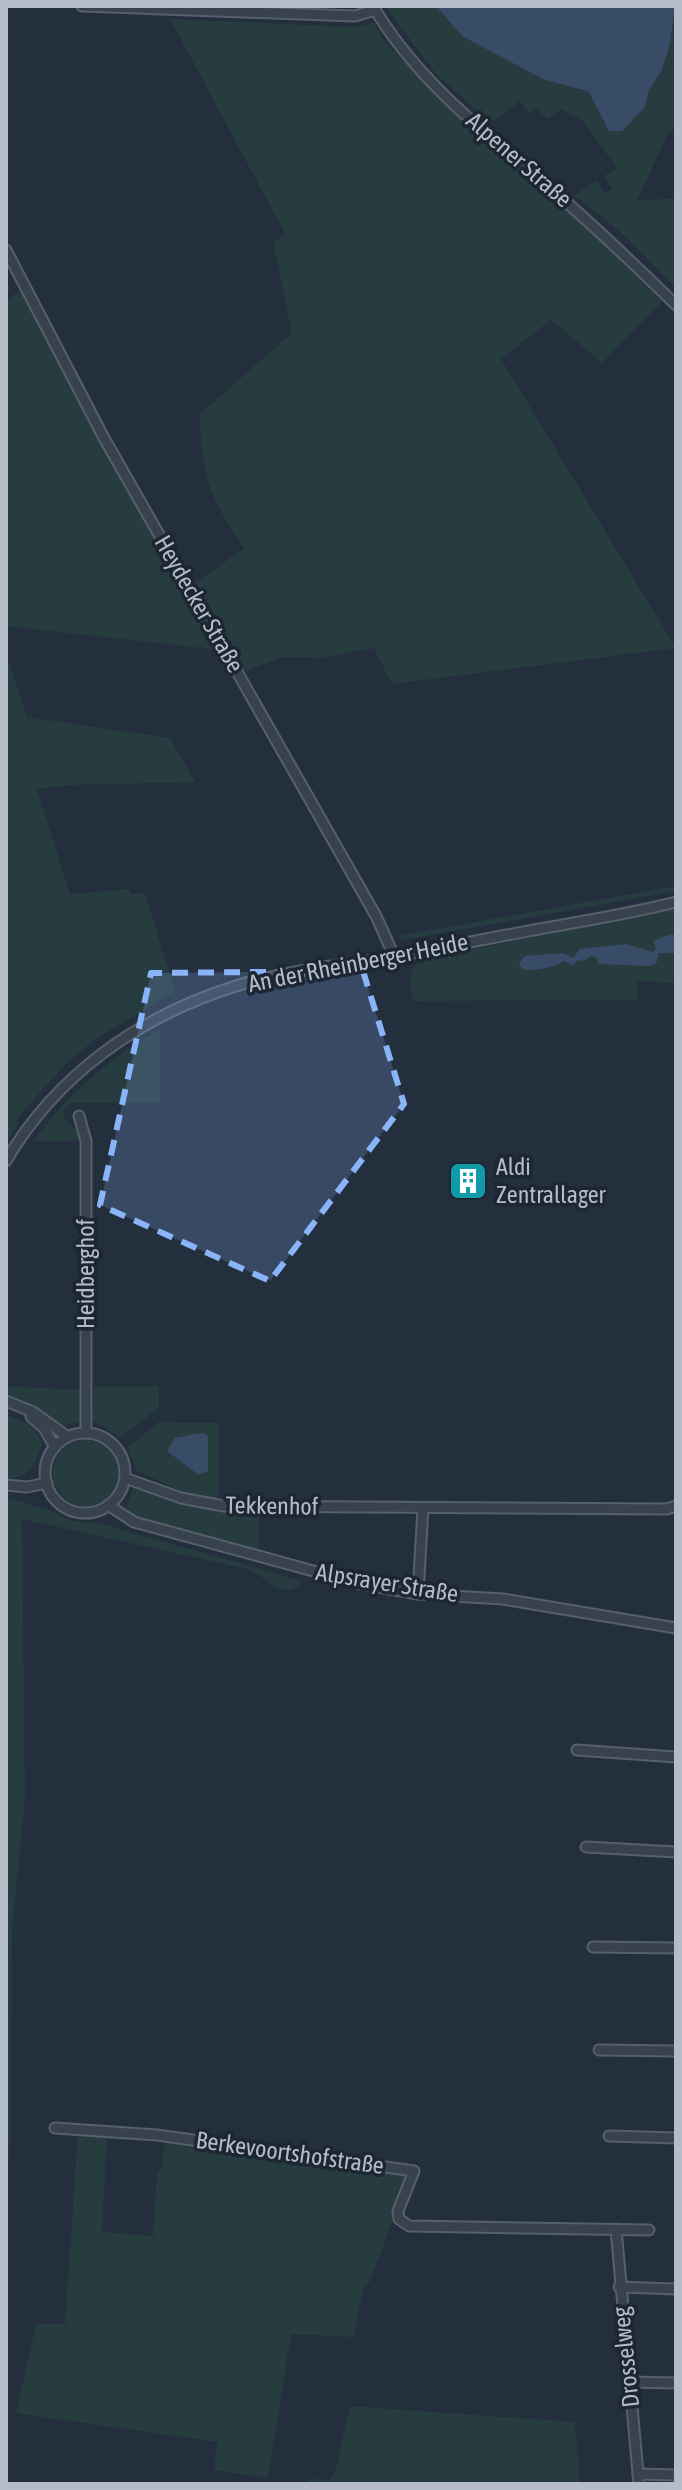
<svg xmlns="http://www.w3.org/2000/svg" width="682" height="2490" font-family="'Asap Condensed',sans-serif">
<rect width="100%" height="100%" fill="#242f3e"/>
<g fill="#263c3f">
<polygon points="385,6 436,6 462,36 573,89 589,92 609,131 645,107 649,90 661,72 676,6 676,127 667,135 637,201 676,198 676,288 617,229 574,195 596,181 605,193 612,189 604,176 617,168 582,120 561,109 547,119 536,108 529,113 520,101 491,123 436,74"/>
<path d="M170,19l181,8 23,-4 14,23 86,83 146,129 -1,2 43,42 -60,61 -51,-43 -50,39 175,289 -284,36 -18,-36 -55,10 -35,-1 -40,14 -48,-88 48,-35c-34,-49 -43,-74 -44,-134l92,-81 -19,-91 13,-7z"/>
<polygon points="24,288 220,650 6,626 6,300"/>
<polygon points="6,655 27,717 170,738 195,782 71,785 37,789 70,894 128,889 131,894 145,894 175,991 96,1039 65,1064 16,1120 19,1123 6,1143"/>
<polygon points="676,886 676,891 671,892 403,940 398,936"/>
<path d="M676,909v74l-39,-2v19l-224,1c-2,-17 -7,-34 11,-42z"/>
<path d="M160,1029v74h-88l-7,6 -1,9 14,14 4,9h-49c35,-47 77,-83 127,-112z"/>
<polygon points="6,1386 81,1390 80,1422 57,1426 33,1408 6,1397"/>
<polygon points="94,1386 159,1386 159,1408 120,1437 93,1421"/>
<path d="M6,1415c15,4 31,13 36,28 -5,20 -13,35 -36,36z"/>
<polygon points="159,1422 219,1423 218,1498 183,1493 136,1470 128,1447"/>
<circle cx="86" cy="1473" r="33"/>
<polygon points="133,1487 205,1509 259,1512 259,1551 136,1516 126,1509"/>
<path d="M6,1498l41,11 24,12 27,2 201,57 2,3c-19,21 -36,-9 -54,-14l-225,-50 3,280 -13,131 -1,194 -5,79z"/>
<polygon points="78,2131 107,2133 102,2232 153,2236 157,2172 162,2169 164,2147 167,2140 404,2172 406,2175 405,2189 369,2283 365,2284 353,2337 291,2334 268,2478 214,2470 217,2442 16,2413 36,2324 65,2324"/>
<polygon points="350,2406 575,2422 580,2484 309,2484 310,2479 330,2480 336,2469"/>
</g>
<g fill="#394c67">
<polygon points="436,6 675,6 670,44 661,72 649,90 645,107 622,131 609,131 589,92 543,79 462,36"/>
<path d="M669,935h7v18h-17l-3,11 -6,2 -52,-2 -1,-6 -6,-2 -7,5 -7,-1 -4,6 -9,-5c-10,7 -32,11 -42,8l-3,-6 6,-7 38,-3 10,5 7,-9 46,-5 27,8 3,-4 -3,-7z"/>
<polygon points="196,1434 204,1433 208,1436 208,1471 199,1475 167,1451 175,1438"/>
</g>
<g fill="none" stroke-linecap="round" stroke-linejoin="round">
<defs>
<g id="minor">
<polyline points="82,6 355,16 375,10"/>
<path d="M373,6c45,78 124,136 192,195 38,33 74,68 111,104"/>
<polyline points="6,250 104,438 376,916 394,956"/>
<polyline points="79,1116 86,1141 86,1433"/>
<path d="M6,1161c51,-87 134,-145 230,-175 50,-16 103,-20 155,-29 51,-9 103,-20 154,-29 44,-8 88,-15 131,-26"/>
<polyline points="6,1401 33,1412 68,1437"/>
<polyline points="31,1417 44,1428 55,1447"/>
<circle cx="85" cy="1473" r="40"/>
<polyline points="125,1478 181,1498 224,1506 667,1509 676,1506"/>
<polyline points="6,1485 27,1487 47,1483"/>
<polyline points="108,1505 134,1522 361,1584 418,1594 503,1599 676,1628"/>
<polyline points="418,1594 423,1508"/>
<polyline points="577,1750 676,1757"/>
<polyline points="586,1847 676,1852"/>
<polyline points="593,1947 676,1948"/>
<polyline points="599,2050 676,2051"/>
<polyline points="55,2128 157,2135 414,2171 398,2211 399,2219 409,2226 649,2230"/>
<polyline points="609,2136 676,2138"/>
<polyline points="616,2229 639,2484"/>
<polyline points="619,2287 676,2289"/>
<polyline points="628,2382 676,2383"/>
<polyline points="638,2474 676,2475"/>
</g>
</defs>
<use href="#minor" stroke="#565f6c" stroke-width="13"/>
<use href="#minor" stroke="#38414e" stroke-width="9"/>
</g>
<path fill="#8ab4f8" fill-opacity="0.2" stroke="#8ab4f8" stroke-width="6" stroke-dasharray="16 10" stroke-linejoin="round" d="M363,971l41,133 -134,177 -170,-76 51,-232z"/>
<defs>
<symbol id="building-square" viewBox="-11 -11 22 22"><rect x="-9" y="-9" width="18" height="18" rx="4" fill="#0f9aa8" stroke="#1d2633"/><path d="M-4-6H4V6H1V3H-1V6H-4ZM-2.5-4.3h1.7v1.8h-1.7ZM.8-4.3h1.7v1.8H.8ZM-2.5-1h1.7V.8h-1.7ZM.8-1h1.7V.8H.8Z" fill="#fff"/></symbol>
</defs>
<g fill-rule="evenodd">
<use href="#building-square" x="446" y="1159" width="44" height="44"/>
</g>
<g text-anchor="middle" stroke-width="7" stroke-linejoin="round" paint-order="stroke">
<g font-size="24" fill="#b4bcc9" stroke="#1d2633">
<text transform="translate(519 160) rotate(41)" y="8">Alpener Straße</text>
<text transform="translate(199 604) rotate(60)" y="8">Heydecker Straße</text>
<text transform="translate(358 963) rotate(-11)" y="8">An der Rheinberger Heide</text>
<text transform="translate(86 1274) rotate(-90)" y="8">Heidberghof</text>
<text transform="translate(272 1506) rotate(1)" y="8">Tekkenhof</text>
<text transform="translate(387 1583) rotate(9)" y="8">Alpsrayer Straße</text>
<text transform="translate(290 2153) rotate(8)" y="8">Berkevoortshofstraße</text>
<text transform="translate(626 2357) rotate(-96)" y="8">Drosselweg</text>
</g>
<g font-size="24" fill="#b4bcc9" stroke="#1d2633" text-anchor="start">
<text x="496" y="1175">Aldi<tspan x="496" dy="28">Zentrallager</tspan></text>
</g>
</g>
<rect width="682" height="2490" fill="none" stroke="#b4bcc9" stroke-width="16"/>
</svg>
